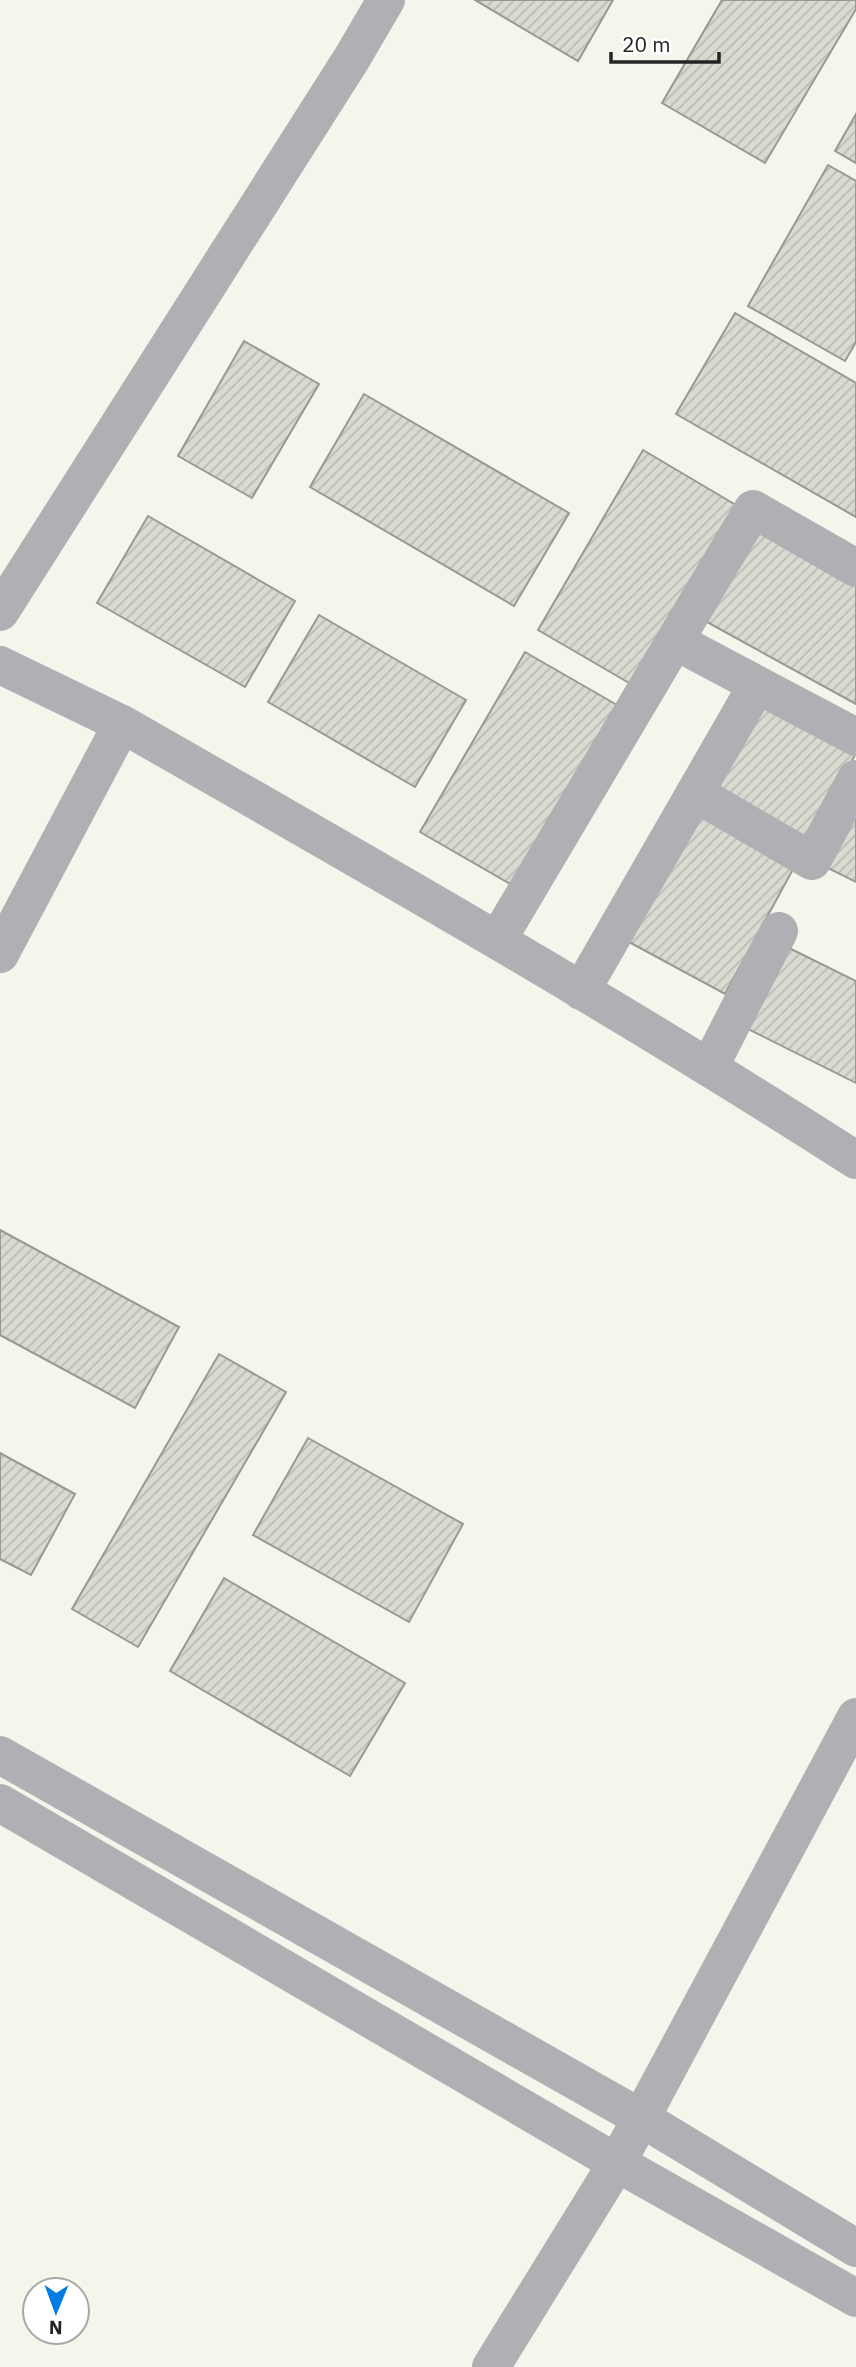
<svg xmlns="http://www.w3.org/2000/svg" width="856" height="2367" font-family="'IBM Plex Sans',sans-serif">
<defs>
<pattern id="building-hatch" width="6" height="6" patternUnits="userSpaceOnUse" patternTransform="scale(1.75)"><rect width="6" height="6" fill="#d9dbd1"/><path d="M-1 1l2-2M0 6l6-6M5 7l2-2" fill="none" stroke="#babcb3"/></pattern>
</defs>
<rect width="100%" height="100%" fill="#f4f6ec"/>
<g fill="url(#building-hatch)" stroke="#989a91" stroke-width="2">
<polygon points="475,0 613,0 578,61"/>
<polygon points="722,0 856,0 856,9 765,163 662,103"/>
<polygon points="856,114 856,163 835,151"/>
<polygon points="828,165 856,181 856,342 845,361 748,306"/>
<polygon points="735,313 856,383 856,517 676,414"/>
<polygon points="244,341 319,384 252,498 178,456"/>
<polygon points="364,394 569,513 514,606 310,487"/>
<polygon points="643,450 741,508 636,687 538,630"/>
<polygon points="148,516 295,601 245,687 97,603"/>
<polygon points="765,517 856,567 856,704 707,622"/>
<polygon points="319,615 466,700 415,787 268,702"/>
<polygon points="525,652 624,709 519,889 420,832"/>
<polygon points="761,698 856,753 810,841 712,791"/>
<polygon points="701,810 797,862 725,994 629,942"/>
<polygon points="856,813 856,882 828,868"/>
<polygon points="779,943 856,981 856,1083 738,1024"/>
<polygon points="0,1230 179,1327 135,1408 0,1335"/>
<polygon points="219,1354 286,1392 138,1647 72,1609"/>
<polygon points="308,1438 463,1524 409,1622 253,1535"/>
<polygon points="0,1453 75,1494 31,1575 0,1559"/>
<polygon points="224,1578 405,1683 350,1776 170,1671"/>
</g>
<g fill="none" stroke-linecap="round" stroke-linejoin="round">
<g stroke="#aeb0b4" stroke-width="38">
<polyline points="0,612 352,58 386,0"/>
<polyline points="675,641 856,737"/>
<polyline points="0,665 122,724"/>
<polyline points="695,793 812,861 856,779"/>
<polyline points="498,939 753,509 856,568"/>
<path d="M0,954l122,-230c247,141 494,282 734,436"/>
<polyline points="581,991 757,685"/>
<polyline points="710,1066 779,931"/>
<polyline points="491,2367 617,2163 856,1717"/>
</g>
<g stroke="#aeb0b4" stroke-width="38">
<polyline points="0,1755 641,2118 856,2248"/>
<polyline points="0,1803 617,2163 856,2298"/>
</g>
</g>
<g transform="translate(56 2311) rotate(181)"><circle r="33" fill="#ffffff" stroke="#a7a8a7" stroke-width="2"/>
<path d="M0-5L12 26L0 18L-12 26Z" fill="#007ce2"/>
<text y="-10" font-size="19" font-weight="bold" text-anchor="middle" fill="#242522">N</text>
</g>
<path d="M611 52v10h108v-10" fill="none" stroke="#242522" stroke-width="3.5"/>
<text x="622" y="52" font-size="21" fill="#242522" stroke="#ffffff" stroke-width="5" paint-order="stroke">20 m</text>
</svg>
